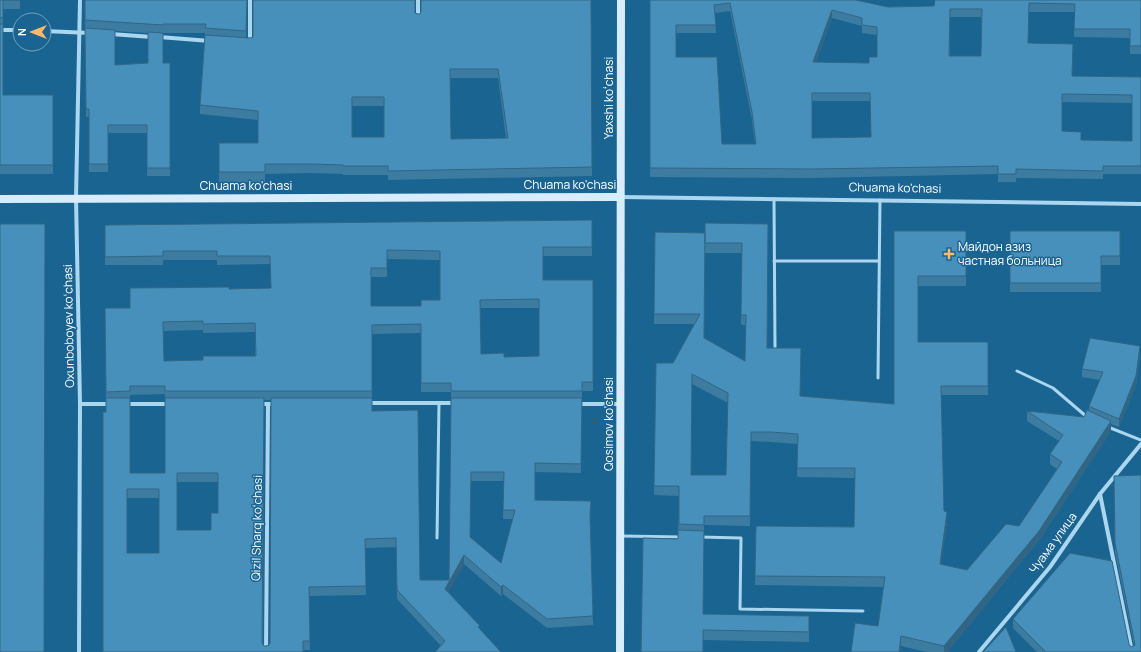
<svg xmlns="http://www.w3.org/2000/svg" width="1141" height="652" font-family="Manrope,sans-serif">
<rect width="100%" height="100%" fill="#1a6492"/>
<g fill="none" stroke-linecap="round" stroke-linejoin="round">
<g stroke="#aad6ef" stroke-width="3">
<polyline points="774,199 775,347"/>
<polyline points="774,261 879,261"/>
<polyline points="1017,371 1053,388 1087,417"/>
<polyline points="878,378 880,200"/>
<polyline points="1108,427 1141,440"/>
<polyline points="622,536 682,537"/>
<polyline points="700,537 741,538 740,609 863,611"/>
<polyline points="437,538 439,403"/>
</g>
<g stroke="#aad6ef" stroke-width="4">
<polyline points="250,0 250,44"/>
<polyline points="418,20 418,0"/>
<polyline points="0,30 20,30"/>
<polyline points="44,31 90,33"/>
<polyline points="111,34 152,37"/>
<polyline points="159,37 210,41"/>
<polyline points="621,197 1141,204"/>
<polyline points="368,403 456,403"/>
<polyline points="80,404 112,404"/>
<polyline points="126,404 170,404"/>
<polyline points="260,404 276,404"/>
<polyline points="576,404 621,404"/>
<polyline points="1100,494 1132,652"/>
<polyline points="79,652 80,404 76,198 80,0"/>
<polyline points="266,652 268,404"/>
<polyline points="979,652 1050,567 1100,494 1141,444"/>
</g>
<g stroke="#d7edfb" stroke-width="8">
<polyline points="0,199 620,197"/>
<polyline points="620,652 621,0"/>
</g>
</g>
<g fill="#3d7ca1" fill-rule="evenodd">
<polygon points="0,0 20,0 20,9 3,9 3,95 53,95 53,174 0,174"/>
<path d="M85,0h162l-1,38h4l165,-25 3,1 173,-14 1,176 -204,4v-5h-45v-1l-32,-1 -46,1v8h-46v-39h39v-23l-58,-6v-9l5,-72h-42v30h7v113h-23v-43h-39v39h-19v-55h-3zM115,31l33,2v30l-33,2zM450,78h48l8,60 -55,1zM352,106h32v31h-32z"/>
<path d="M650,0l238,7 253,-7v54h-11v-16l-56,-1 1,-25h-46l-1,31 44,33 69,1v97h-38v5l-87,-1v4h-18v-8l-185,4 -163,-1zM730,11l22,109 3,24h-33l-46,-87v-24h40l-1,-20zM950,17h31v39h-31zM832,18l30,8v7l15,2v22h-8v6l-53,-1zM812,101h58l1,36 -59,1zM1062,102l70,1v38l-51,-1 -19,-9z"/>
<path d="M592,220v36h-49v24h50v111h-11l-1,82 -46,-1v28l56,10 -1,11 3,104 -46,3 -44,-34 -2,2 -37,-32 -16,28 32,34 -39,20 -43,-46 -1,-2 -1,-51 -31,1 1,47 -57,1 1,54 -207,2 3,-240 -1,-104h25l99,-19 42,-1 -1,-24 -53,1v-5h-54v5h-58v-40zM387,259l53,1v40l-19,6h-50v-29h16zM480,308h59v48l-35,1 -23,-3zM203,330v3l52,-1v24l-52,4 -39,1 -1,-30zM421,333v59h30l-2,188h-29l-48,-169v-77zM165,394v79h-35v-78zM264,400h7l-1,243 -1,2 -3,1h-2l-1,-3zM471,481h33l-1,38h10l-12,44 -31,-26zM177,482h41v31l-7,17h-34zM127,498h32v55h-32z"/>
<path d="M705,223l63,1 -1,124 33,48 94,8v-173h72v55h-48v56h70v53h-47l3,116 3,10 -6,43 26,6 52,-44 38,-57 -7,-5v-10l9,-13 -32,-20v-10l57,6 5,-6v-5l11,-26 -18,-3v-8l58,-15 -4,31 -17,42 -8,-3v7l-72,109 -92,112h-20l-26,-6 -1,6h-49l27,-26 5,-39 -128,-2 1,-59 98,1 1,-49 -58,-1 1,-33 -27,-2 -20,-1 -1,85 -46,-1 -1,89 106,2v26l-106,-2 -25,-101 1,-43 -25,-1 2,-132h17l21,-39h-40l1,-92 50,1 -1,105 41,23 1,-36h-5l1,-72h-37zM692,384l36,19 -2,72h-35z"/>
<polygon points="1010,231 1120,231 1120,265 1101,265 1101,292 1010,292"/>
<polygon points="1114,485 1141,652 1037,652 1013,628 1013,619 1129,644 1131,647 1134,645 1115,552"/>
</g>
<g fill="#326583">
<polygon points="832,10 832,18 813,70 813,62"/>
<polygon points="1140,346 1140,354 1136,385 1119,427 1119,419"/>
<polygon points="1111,421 1111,431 1039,540 947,652 944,652 944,646"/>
<polygon points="947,512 947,521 940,574 940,564"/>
<polygon points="464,555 464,564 445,598 445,589"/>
<polygon points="503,585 503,594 501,596 501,587"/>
<polygon points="901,636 901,646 900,652 899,652"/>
</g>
<g fill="#4790bb" stroke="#326583" fill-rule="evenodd">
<polygon points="0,0 20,0 3,0 3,17 0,18"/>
<polygon points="85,0 247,0 246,31 205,28 206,24 163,24 163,25 85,20"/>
<path d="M253,0h162v13l3,1h2l1,-3v-11h170l1,167 -204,4v-5h-45v-1l-32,-1h-46v8h-46v-29h39v-32l-58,-6 5,-70 45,3 3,-1zM450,69h48l10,69 -57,1zM352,97h32v40h-32z"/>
<path d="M650,0h206l32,7 46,-1 1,-6h206v46h-11v-17h-56l1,-25 -46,-1 -1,40 45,1 -1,32 69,1v89h-38v5l-87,-2v5h-18v-8l-185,3 -163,-1zM730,3l22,109 4,32h-34l-5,-87h-41v-32h40l-2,-20zM950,9h32l-1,47h-32zM832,10l30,8v7l15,2v30h-8v6l-56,-1zM812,93h58l1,44 -59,1zM1062,94l70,1v46l-51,-1v-8l-19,-1z"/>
<polygon points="0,24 3,24 3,95 53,95 53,165 0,165"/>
<polygon points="85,28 115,30 115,65 148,63 148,32 163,33 163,63 170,63 170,168 147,168 147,125 108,125 108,164 89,164 89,109 86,109"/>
<path d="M592,220v27h-49v33h50v102h-11v9h-131v-8h-30v-59l-49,1v66h-207v-5h-35v5l-24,1 -1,-84h25v-20l99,-1v2l42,-1 -1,-32h-53v-5h-54v5l-58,1v-32zM387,250l53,1v49h-19v6h-50v-38h16zM539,299v57l-35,1v-4l-23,1 -1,-54zM203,321v3l52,-1 1,33h-53v4l-39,1 -1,-39z"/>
<path d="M705,223l63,1 -1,124h34l-1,48 94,8v-173h72v45h-48v66h70v44h-47l3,125 3,1 -7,52 27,6 39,-46 13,2 43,-64 -12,-8 13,-19 -36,-24 57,6 3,-7 24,11 -72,110 -95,115 -43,-10 -2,16h-48l4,-29 23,3 7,-49 -130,-1 1,-50 98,1 1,-59h-58l1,-34 -27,-2h-20l-1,84h-46v9l-25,-1v-38h-25l2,-123h17l27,-49h-46l1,-82 50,1 -1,105 41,23 1,-46h-5l1,-72h-37zM692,374l36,19 -2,82h-35z"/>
<polygon points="0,224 45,224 44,652 0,652"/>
<polygon points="1010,231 1120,231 1120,256 1101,256 1101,283 1010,283"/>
<polygon points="1090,338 1140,346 1136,376 1119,419 1093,408 1089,406 1103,372 1082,369"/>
<path d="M106,398h24v75h35v-75h99l-2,245 2,3h2l3,-1 1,-2 1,-245h101v13l46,-1 2,170h29l2,-182h131l-1,66 -46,-1v37l56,1 -1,14 3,101 -46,3 -44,-34 -2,2 -37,-32 -19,34 35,37 -2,1 23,25h-66l10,-11 -47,-50 -1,-2 -1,-51 -31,1 1,47 -57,1 1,54h-7v11h-200v-240h3zM471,472h33l-1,38h12l-14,53 -31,-26zM177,473h41v40h-7v17h-34zM127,489h32v64h-32z"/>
<polygon points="1141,475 1141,652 1046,652 1013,619 1070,553 1112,561 1129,644 1131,647 1135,645 1115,543 1114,476"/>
<polygon points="678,530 704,531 703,614 809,616 809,632 703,630 703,652 641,652 643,538 678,539"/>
<polygon points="1006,627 1016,652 983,652 984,651"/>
</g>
<path fill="#ffb868" stroke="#1a6492" stroke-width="1.5" d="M947 248h4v4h4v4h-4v4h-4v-4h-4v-4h4z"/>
<g text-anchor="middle" stroke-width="3" stroke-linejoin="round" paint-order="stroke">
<g font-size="12" fill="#fff" stroke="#1a6492">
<text transform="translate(609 98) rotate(-90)" y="4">Yaxshi koʻchasi</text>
<text x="570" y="189">Chuama ko'chasi</text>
<text x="246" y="190">Chuama ko'chasi</text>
<text transform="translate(895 188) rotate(1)" y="4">Chuama ko'chasi</text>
<text transform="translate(69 326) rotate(-91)" y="4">Oxunboboyev koʻchasi</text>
<text transform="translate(609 424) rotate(-90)" y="4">Qosimov ko'chasi</text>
<text transform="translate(257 528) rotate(-89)" y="4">Qizil Sharq koʻchasi</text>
<text transform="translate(1053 543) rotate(-54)" y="4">Чуама улица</text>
</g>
<g font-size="12" fill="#fff" stroke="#1a6492" text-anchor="start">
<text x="958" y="251">Майдон азиз<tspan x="958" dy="14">частная больница</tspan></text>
</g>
</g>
<g transform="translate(32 32) rotate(270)"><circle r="19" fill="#1a6492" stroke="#76a2be"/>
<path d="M0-3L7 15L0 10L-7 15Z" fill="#ffb868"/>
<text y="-6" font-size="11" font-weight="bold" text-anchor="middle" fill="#ffffff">N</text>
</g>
</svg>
